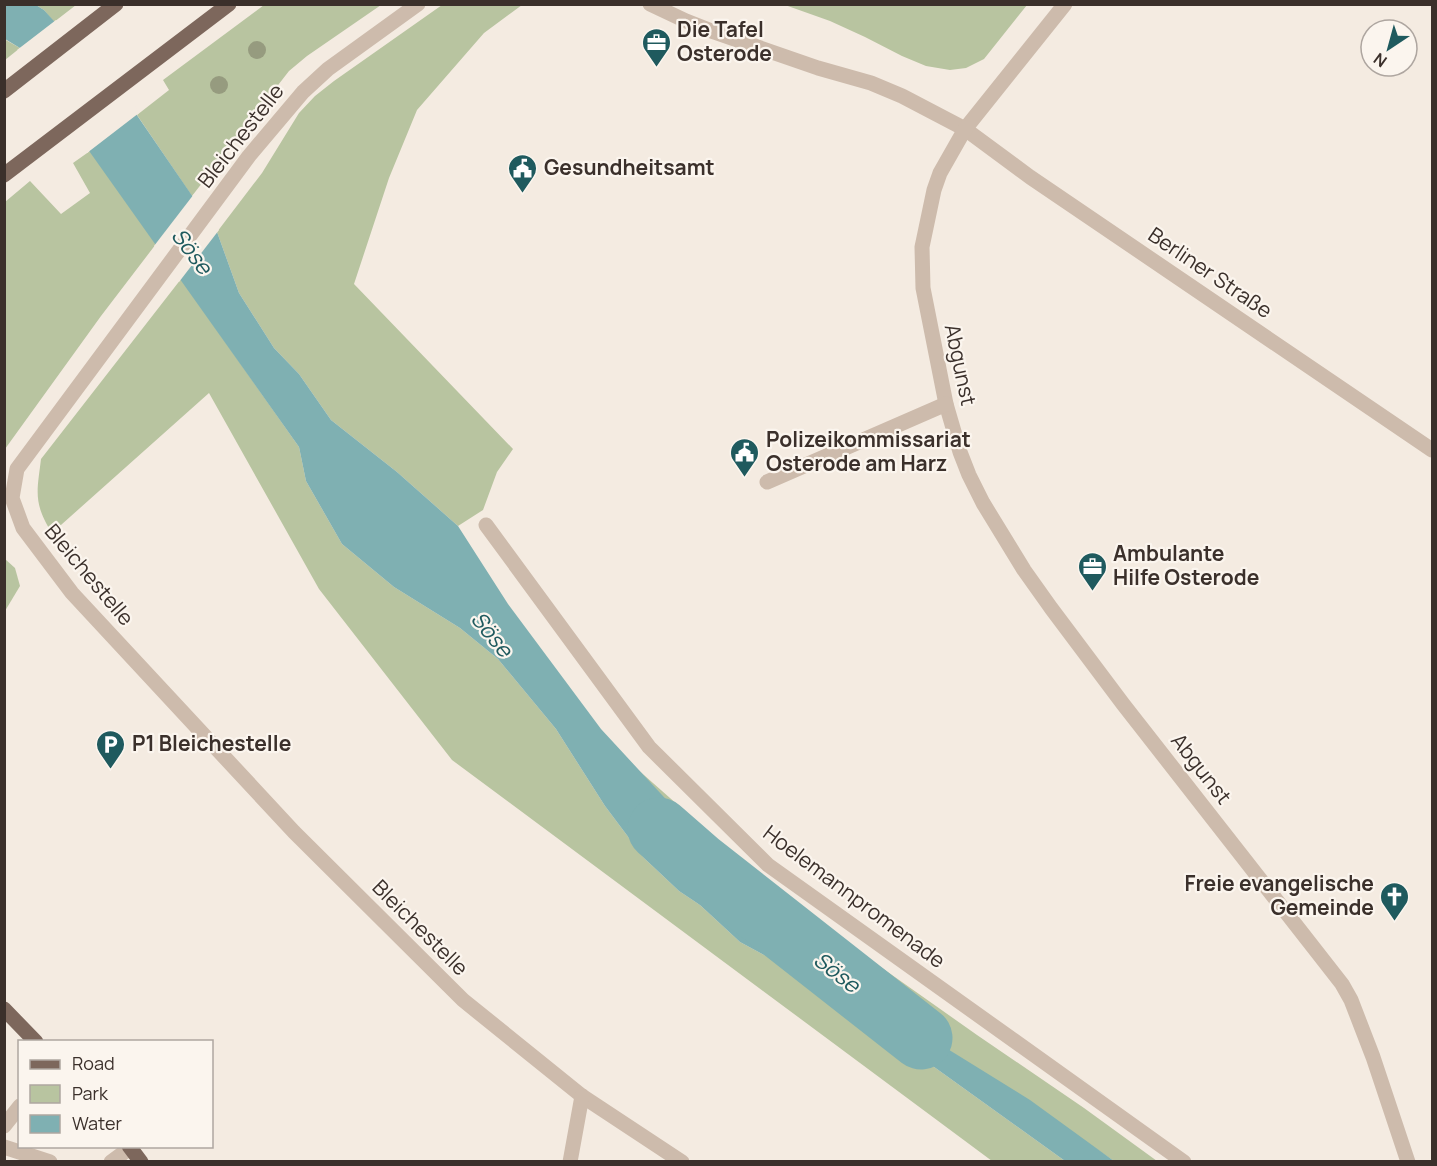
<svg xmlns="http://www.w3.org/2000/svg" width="1437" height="1166" font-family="Manrope,sans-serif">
<rect width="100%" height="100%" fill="#f4ebe1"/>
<g fill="#b8c4a0">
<polygon points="36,5 76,5 54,22 44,10"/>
<polygon points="264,5 381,5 307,56 289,71 192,196 137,115 169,90 163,80"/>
<polygon points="442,5 522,5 484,33 417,110 389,178 354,284 513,449 497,472 483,510 458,526 397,472 331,420 299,374 274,348 239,293 217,232 262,173 299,113 315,96 334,81"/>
<polygon points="785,5 1027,5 984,59 966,68 950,70 926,66 902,56 865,37 830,21"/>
<polygon points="4,39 20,48 5,60 4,60"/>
<polygon points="90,151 156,244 101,316 5,449 5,202 30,181 61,214 90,193 73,163"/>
<path d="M181,279l118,168 7,34 36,63 52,43 66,41 38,31 58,70 49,77 39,52 35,33 21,14 40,37 80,43 245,176h-73l-540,-401 -133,-171 -110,-196 -157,140c-19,-30 -15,-41 -11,-74z"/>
<polygon points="5,559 15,568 20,586 5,611"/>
<polygon points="636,768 764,881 817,922 977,1035 1084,1108 1157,1161 1114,1161 1073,1133 938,1043 908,1019 865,991 831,973 811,951 726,887 718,870 712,849"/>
</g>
<polygon fill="#7fb0b2" points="4,5 36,5 44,10 132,108 217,232 239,293 274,348 299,374 331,420 397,472 458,526 508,604 601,729 712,849 718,870 726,887 811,951 831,973 865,991 908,1019 938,1043 1030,1100 1114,1161 1065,1161 820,985 740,942 700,905 679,891 644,858 605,806 556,729 498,659 460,628 394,587 342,544 306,481 299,447 82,141 25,51 5,39"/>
<g fill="#f4ebe1">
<polygon points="56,20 135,106 139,113 87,153 23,54 17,50"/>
<polygon points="194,194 219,230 179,282 154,246"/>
</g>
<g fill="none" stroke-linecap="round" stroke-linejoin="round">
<polyline stroke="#7fb0b2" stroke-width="63" points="659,829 698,863 921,1038"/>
<g stroke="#cdbbac" stroke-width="15">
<polyline points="418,4 328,69 303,92 249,156 17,469 12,498 23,528 72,593 294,832 463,1000 582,1096 682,1162"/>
<polyline points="650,4 686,21 714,32 818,68 871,83 902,96 965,129 1030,177 1432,450"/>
<polyline points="1065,4 965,129 940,173 934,190 922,247 923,288 946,404 960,452 969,475 983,503 1024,570 1051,608 1123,704 1342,984 1351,1000 1373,1057 1408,1162"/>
<polyline points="767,482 946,404"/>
<polyline points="486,525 649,747 768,865 1184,1162"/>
<polyline points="4,1126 20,1106"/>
<polyline points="4,1147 50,1162"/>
<polyline points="111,1162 130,1148"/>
<polyline points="570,1162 582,1096"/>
</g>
<g stroke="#7d675c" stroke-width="15">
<polyline points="4,91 116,4"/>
<polyline points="4,175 229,4"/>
<polyline points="4,1009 36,1042"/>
<polyline points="129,1146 141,1162"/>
</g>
</g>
<g fill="#969b7f">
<circle cx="257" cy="50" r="9"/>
<circle cx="219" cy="85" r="9"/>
</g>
<defs>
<symbol id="office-pin" viewBox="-11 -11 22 30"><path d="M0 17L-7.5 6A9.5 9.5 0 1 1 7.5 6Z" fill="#1f5a5e" stroke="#fbf5ee"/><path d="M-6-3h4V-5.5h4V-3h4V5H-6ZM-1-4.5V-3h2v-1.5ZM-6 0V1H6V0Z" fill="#fff"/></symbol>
<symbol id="civic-pin" viewBox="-11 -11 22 30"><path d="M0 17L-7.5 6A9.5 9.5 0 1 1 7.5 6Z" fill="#1f5a5e" stroke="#fbf5ee"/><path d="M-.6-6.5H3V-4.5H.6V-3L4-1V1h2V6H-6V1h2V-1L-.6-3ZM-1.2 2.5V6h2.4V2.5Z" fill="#fff"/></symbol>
<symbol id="parking-pin" viewBox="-11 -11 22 30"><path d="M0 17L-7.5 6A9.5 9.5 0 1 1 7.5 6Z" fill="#1f5a5e" stroke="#fbf5ee"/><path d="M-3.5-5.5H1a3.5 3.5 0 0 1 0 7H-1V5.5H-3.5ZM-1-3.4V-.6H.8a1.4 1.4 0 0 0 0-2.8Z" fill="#fff"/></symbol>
<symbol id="church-pin" viewBox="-11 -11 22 30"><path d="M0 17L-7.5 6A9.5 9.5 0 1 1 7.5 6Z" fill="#1f5a5e" stroke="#fbf5ee"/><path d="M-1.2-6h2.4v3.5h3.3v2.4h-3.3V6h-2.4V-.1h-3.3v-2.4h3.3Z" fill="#fff"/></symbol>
</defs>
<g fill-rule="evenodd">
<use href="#office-pin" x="640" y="26" width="33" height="45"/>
<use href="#civic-pin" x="506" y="152" width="33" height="45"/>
<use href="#civic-pin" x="728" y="436" width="33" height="45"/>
<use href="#office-pin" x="1076" y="550" width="33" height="45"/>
<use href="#parking-pin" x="94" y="728" width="33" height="45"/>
<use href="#church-pin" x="1378" y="880" width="33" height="45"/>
</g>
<g text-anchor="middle" stroke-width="4.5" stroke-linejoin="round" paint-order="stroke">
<g font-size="21" font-weight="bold" fill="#3b302b" stroke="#fbf5ee" text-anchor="start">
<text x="677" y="37">Die Tafel<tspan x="677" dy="24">Osterode</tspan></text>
<text x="544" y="175">Gesundheitsamt</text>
<text x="766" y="447">Polizeikommissariat<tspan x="766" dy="24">Osterode am Harz</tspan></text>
<text x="1113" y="561">Ambulante<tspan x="1113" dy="24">Hilfe Osterode</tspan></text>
<text x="132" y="751">P1 Bleichestelle</text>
<text x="1374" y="891" text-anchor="end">Freie evangelische<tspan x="1374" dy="24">Gemeinde</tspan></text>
</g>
<g font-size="21" fill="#3b302b" stroke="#fbf5ee">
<text transform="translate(241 136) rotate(-52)" y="7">Bleichestelle</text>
<text transform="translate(1210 273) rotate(34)" y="7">Berliner Straße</text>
<text transform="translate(960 365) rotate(78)" y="7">Abgunst</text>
<text transform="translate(89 575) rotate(50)" y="7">Bleichestelle</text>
<text transform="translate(1201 769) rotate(52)" y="7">Abgunst</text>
<text transform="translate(854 897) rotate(37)" y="7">Hoelemannpromenade</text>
<text transform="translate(420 928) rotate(45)" y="7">Bleichestelle</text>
</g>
<g font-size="22" font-style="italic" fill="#1f5a5e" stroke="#fbf5ee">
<text transform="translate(192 251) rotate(53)" y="8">Söse</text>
<text transform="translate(492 634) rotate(51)" y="8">Söse</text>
<text transform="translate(837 972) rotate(38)" y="8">Söse</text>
</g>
</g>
<rect width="1437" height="1166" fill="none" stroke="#3b302b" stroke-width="12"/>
<rect x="18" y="1040" width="195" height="108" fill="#fbf5ee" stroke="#aea6a0" stroke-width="1.5"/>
<rect x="30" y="1060" width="30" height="9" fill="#7d675c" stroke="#aea6a0" stroke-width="1.5"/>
<text x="72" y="1070" font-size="18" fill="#3b302b">Road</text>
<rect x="30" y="1085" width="30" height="18" fill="#b8c4a0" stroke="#aea6a0" stroke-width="1.5"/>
<text x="72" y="1100" font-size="18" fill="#3b302b">Park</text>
<rect x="30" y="1115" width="30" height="18" fill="#7fb0b2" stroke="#aea6a0" stroke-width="1.5"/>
<text x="72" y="1130" font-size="18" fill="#3b302b">Water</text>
<g transform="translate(1389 48) rotate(216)"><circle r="28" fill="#fbf5ee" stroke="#aea6a0" stroke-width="1.5"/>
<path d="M0-4.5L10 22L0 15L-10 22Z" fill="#1f5a5e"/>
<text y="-9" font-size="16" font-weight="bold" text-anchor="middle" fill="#3b302b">N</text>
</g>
</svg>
